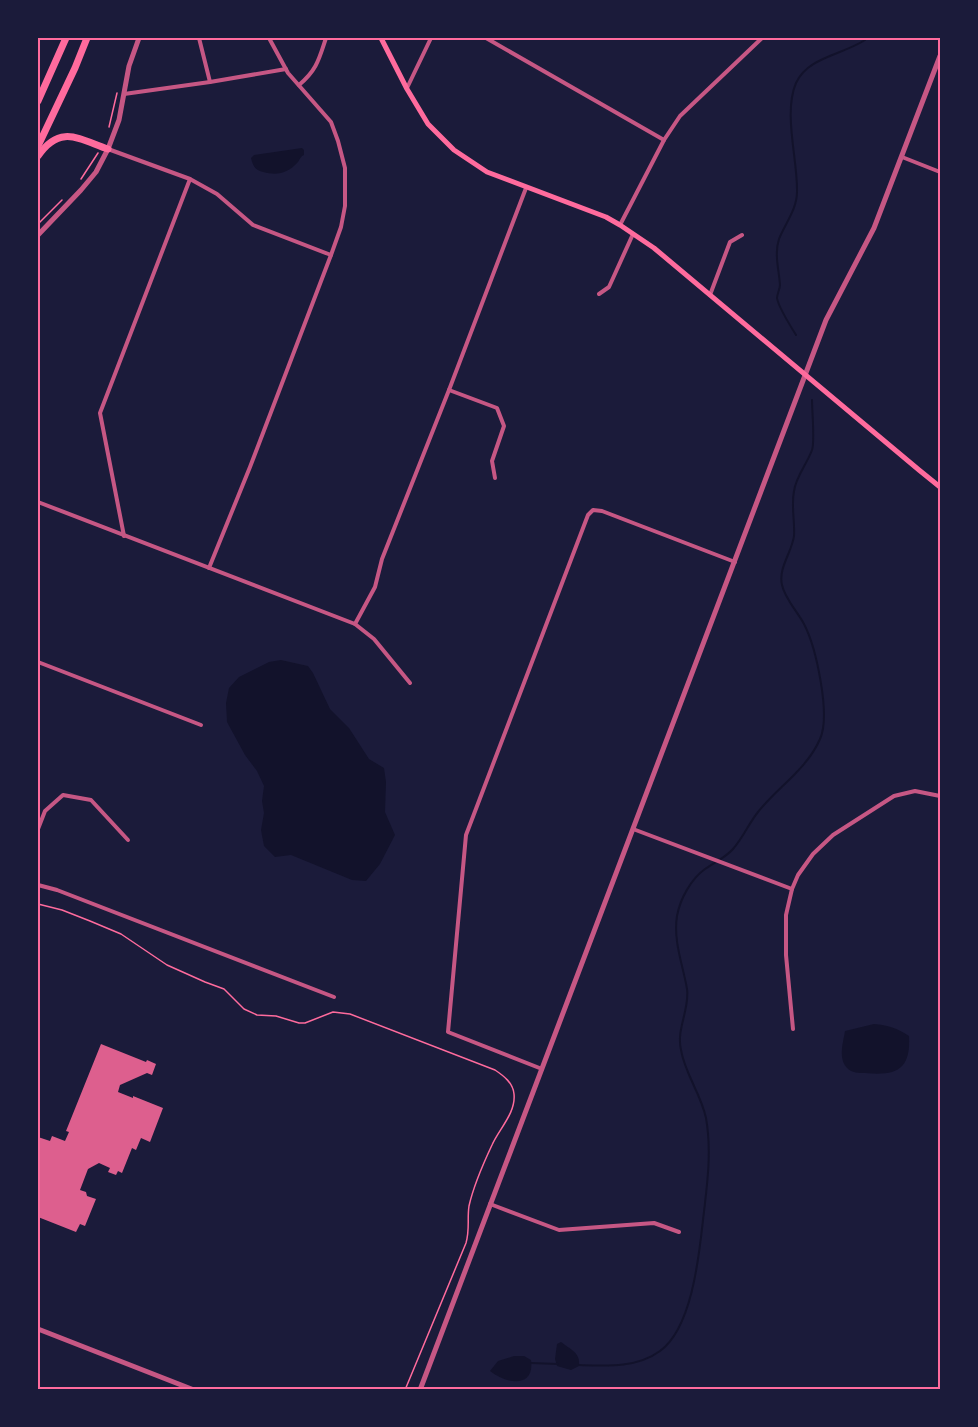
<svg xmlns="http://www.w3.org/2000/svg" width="978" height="1427" font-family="Barlow,sans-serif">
<rect width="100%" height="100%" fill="#1b1b3a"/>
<g fill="#12122b">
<path d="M302,148l2,2v5c-3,1 -4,4 -6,7 -10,11 -20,14 -35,10 -8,-2 -10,-6 -12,-14l3,-3z"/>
<polygon points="281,660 308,666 313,673 330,709 349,728 369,759 384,768 386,782 385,812 395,835 380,864 366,881 352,880 291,855 275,857 264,846 261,830 264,813 262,801 264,786 257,771 245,755 227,722 226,703 229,688 239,677 269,662"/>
<path d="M874,1024c14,1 23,4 35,12 2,34 -13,40 -44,37 -6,0 -13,0 -18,-5 -9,-10 -4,-25 -2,-37z"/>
<path d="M561,1342c9,7 20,11 18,24l-8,4 -14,-4 -2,-7 2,-15z"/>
<path d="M514,1356h10l7,4c4,29 -25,24 -41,11l8,-10z"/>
</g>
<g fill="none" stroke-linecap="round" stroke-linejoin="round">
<g stroke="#12122b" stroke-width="2">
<path d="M796,335c-5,-8 -18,-29 -19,-37 0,-4 3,-9 3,-13 -1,-15 -6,-31 -1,-46 6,-15 18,-30 18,-47 1,-31 -14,-79 -1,-109 12,-26 46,-28 69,-43"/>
<polyline points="531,1363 558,1364"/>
<path d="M579,1365c28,1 58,3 81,-14 32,-23 39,-95 43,-131 4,-34 9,-68 3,-102 -5,-24 -21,-44 -25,-68 -5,-21 9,-41 6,-61 -4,-24 -14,-48 -10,-73 3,-17 14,-37 28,-47 10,-7 20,-11 28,-20 10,-11 16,-26 25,-37 20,-25 49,-43 62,-73 11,-24 -4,-92 -16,-115 -7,-13 -19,-25 -22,-39 -4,-17 10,-33 12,-49 1,-15 -3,-30 0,-45 2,-15 13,-27 18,-41 3,-8 0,-39 0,-50"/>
</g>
</g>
<polygon fill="#dd5f8e" points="101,1044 146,1062 147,1060 156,1064 152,1075 147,1073 120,1085 118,1092 133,1098 133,1096 163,1108 150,1142 141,1138 136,1150 132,1148 122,1173 118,1171 116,1175 108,1172 110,1168 99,1163 88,1169 80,1190 86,1192 87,1196 96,1199 85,1226 80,1224 76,1232 38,1217 38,1137 50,1141 52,1136 65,1141 69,1132 66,1131"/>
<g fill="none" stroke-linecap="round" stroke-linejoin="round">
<g stroke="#ff6b9d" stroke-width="1.5">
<polyline points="109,127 117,93"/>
<polyline points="81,179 98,153"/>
<polyline points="38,224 62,200"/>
<path d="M38,904l24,6 28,11 31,13 46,31 38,17 19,7 20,20 13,6 19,1 23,7h6l28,-11 17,2 145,56c9,6 18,13 19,24 2,19 -15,35 -22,51 -8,17 -19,43 -23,61 -2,13 1,23 -3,37l-61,147"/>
</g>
<g stroke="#c65784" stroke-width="4">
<polyline points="199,38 210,82"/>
<polyline points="486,38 664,140"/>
<path d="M299,85c18,-15 20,-26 27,-47"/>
<polyline points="407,88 431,38"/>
<polyline points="124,94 210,82 286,69"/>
<polyline points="108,149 190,179 217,194 253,225 331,255"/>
<polyline points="902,157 940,172"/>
<polyline points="620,225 664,140 680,116 762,38"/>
<polyline points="599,294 609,287 633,234"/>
<polyline points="710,295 730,242 742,235"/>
<polyline points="449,390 497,408 504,426 492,461 495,478"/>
<polyline points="38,502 355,624 374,639 410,683"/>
<polyline points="124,536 100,413 190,179"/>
<polyline points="209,568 250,467 331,255 341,227 345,206 345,168 338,141 331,122 288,73 269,38"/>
<polyline points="355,624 375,587 382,559 449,390 526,188"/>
<polyline points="38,662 201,725"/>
<polyline points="38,829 45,811 63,795 91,800 128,840"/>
<polyline points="633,829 792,889"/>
<polyline points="38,885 57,890 334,997"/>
<polyline points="793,1029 786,955 786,915 792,889 798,875 813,854 833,835 894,796 915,791 940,796"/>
<polyline points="542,1069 448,1032 466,835 588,515 593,510 602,511 735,562"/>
<polyline points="490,1204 559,1230 654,1223 679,1232"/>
</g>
<g stroke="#c65784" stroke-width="5">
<polyline points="38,235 81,190 96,172 108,149 119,120 129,66 139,38"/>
<polyline points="38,1329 194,1390"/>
<polyline points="420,1390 826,320 874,228 940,56"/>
</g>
<polyline stroke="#ff6b9d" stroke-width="5" points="381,38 407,89 428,124 454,150 487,172 606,217 620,225 654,248 919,470 940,487"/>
<g stroke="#ff6b9d" stroke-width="7">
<polyline points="38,101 66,38"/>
<polyline points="38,146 75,68 87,38"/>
<path d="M38,156c22,-32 41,-17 70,-7"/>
</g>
</g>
<rect width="978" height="1427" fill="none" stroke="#1b1b3a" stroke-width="78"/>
<rect x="39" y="39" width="900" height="1349" fill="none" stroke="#ff6b9d" stroke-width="2"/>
</svg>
